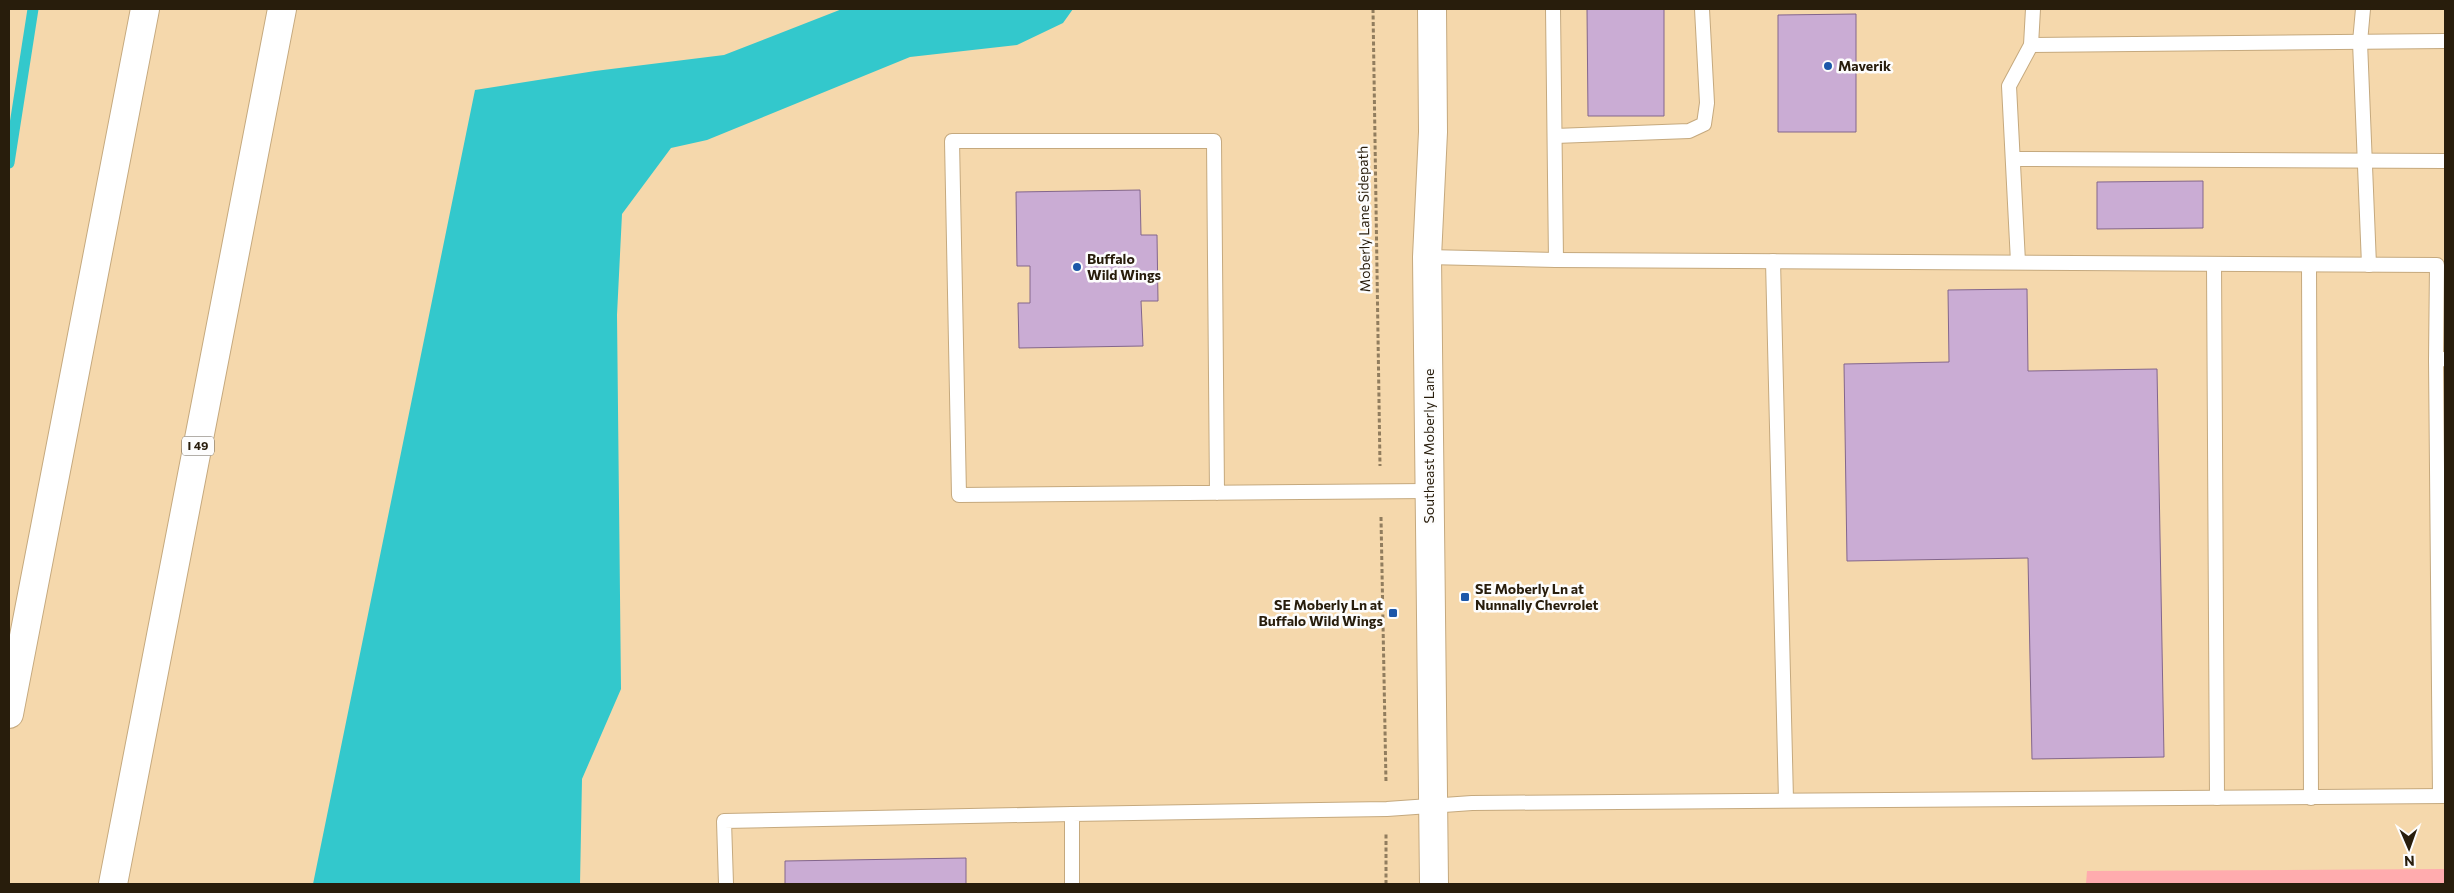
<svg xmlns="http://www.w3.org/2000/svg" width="2454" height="893" font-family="Commissioner,sans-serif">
<rect width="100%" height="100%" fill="#f5d8ac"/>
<polygon fill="#ffabae" points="2445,869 2445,884 2086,884 2087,871"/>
<polygon fill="#33c8cc" points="842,9 1073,9 1063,23 1017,45 910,57 707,140 671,148 622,214 617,315 621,689 582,779 580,884 313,884 475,90 595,71 724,55"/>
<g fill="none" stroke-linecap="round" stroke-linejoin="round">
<polyline stroke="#33c8cc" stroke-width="11" points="9,163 33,9"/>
</g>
<g fill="#caacd4" stroke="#83668c">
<polygon points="1587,9 1664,9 1664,116 1588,116"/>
<polygon points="1856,14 1856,132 1778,132 1778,15"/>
<polygon points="2203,181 2203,228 2097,229 2097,182"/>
<polygon points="1140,190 1141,235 1157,235 1158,301 1141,301 1143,346 1019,348 1018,303 1030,303 1030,266 1017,266 1016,192"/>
<polygon points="2027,289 2028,371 2157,369 2164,757 2032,759 2028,558 1847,561 1844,364 1949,362 1948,290"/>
<polygon points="966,858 966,884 785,884 785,861"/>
</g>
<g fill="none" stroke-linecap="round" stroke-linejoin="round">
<defs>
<g id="lane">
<polyline points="1553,9 1556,260"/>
<polyline points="2363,9 2360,42 2369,265"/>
<polyline points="2031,45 2445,41"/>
<polyline points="1555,136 1689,131 1704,124 1707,103 1702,9"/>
<polyline points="2013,159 2445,161"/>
<polyline points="1427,257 1556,260 2437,265 2436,360 2445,359"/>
<polyline points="1773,261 1786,800"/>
<polyline points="2018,262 2009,86 2031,45 2033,9"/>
<polyline points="2214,264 2217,798"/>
<polyline points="2309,265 2311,798"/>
<polyline points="2436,360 2440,796"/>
<polyline points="1217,493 1214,141 952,141 959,495 1428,491"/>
<polyline points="726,884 724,821 1072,814"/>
<polyline points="1072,884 1072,814 1387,809 1472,803 2445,796"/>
</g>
<polyline id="secondary" points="1432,9 1433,132 1427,257 1434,884"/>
<g id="highway">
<polyline points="9,714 145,9"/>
<polyline points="113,884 282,9"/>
</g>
</defs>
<use href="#lane" stroke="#c5a97e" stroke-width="16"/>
<use href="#secondary" stroke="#c5a97e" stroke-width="30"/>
<use href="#highway" stroke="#c5a97e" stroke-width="30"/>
<g stroke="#917d5e" stroke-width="3" stroke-dasharray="4 2.5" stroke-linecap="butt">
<polyline points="1373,9 1380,466"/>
<polyline points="1381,517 1386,783"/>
<polyline points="1386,884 1386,834"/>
</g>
<use href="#lane" stroke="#fff" stroke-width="14"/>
<use href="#secondary" stroke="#fff" stroke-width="28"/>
<use href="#highway" stroke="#fff" stroke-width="28"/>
</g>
<g fill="#1c57a9" stroke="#fdfdfd" stroke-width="2">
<circle cx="1828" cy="66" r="5"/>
<circle cx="1077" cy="267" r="5"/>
<rect x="1460" y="592" width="10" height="10" rx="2.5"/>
<rect x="1388" y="608" width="10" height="10" rx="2.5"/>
</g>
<g text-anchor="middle" stroke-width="5" stroke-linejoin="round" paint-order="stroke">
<rect fill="#fdfdfd" stroke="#686054" stroke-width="1" x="182" y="436.5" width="32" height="19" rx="4"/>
<g font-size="12" font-weight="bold" fill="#281d0c">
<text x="198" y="450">I 49</text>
</g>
<g font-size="14" font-weight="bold" fill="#281d0c" stroke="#fdfdfd" text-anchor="start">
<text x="1838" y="71">Maverik</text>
<text x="1087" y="264">Buffalo<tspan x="1087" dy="16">Wild Wings</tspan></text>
<text x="1475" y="594">SE Moberly Ln at<tspan x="1475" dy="16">Nunnally Chevrolet</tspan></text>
<text x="1383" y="610" text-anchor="end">SE Moberly Ln at<tspan x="1383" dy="16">Buffalo Wild Wings</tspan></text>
</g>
<g font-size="14" fill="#281d0c" stroke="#fdfdfd">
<text transform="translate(1364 219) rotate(-91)" y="5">Moberly Lane Sidepath</text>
<text transform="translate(1429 446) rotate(-90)" y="5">Southeast Moberly Lane</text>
</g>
</g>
<rect width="2454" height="893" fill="none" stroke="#281d0c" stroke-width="20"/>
<g transform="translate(2409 848) rotate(178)" stroke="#fdfdfd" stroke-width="4" paint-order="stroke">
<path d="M0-4L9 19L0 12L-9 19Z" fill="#281d0c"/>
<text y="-8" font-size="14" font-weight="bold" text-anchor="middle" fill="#281d0c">N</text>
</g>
</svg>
